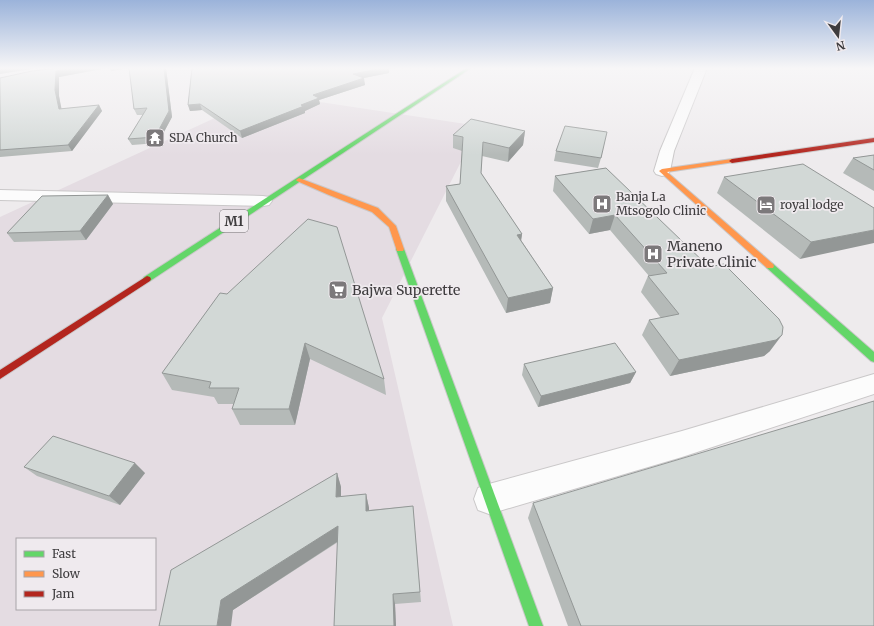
<svg xmlns="http://www.w3.org/2000/svg" width="874" height="626" font-family="Merriweather,serif">
<rect width="100%" height="100%" fill="#eeebed"/>
<path fill="#e4dce2" fill-rule="evenodd" d="M267,94l212,32 -97,192 71,308h-453v-409zM17,539h138v70h-138z"/>
<g fill="none" stroke-linecap="round" stroke-linejoin="round">
<defs>
<g id="street">
<polygon points="695,68 707,68 674,151 670,171 668,174 662,176 656,174 654,171 660,151"/>
<polygon points="0,190 263,196 269,197 272,201 269,205 263,206 0,200"/>
<polygon points="874,374 874,394 682,457 489,514 478,510 474,499 478,488 489,484 682,431"/>
</g>
<g id="fast">
<polygon points="467,68 471,68 150,281 144,281 143,279 144,277"/>
<polygon points="397,247 400,247 404,249 543,626 529,626 396,249"/>
<polygon points="770,263 773,264 874,352 874,362 871,361 767,268 766,266"/>
</g>
<g id="slow">
<polygon points="732,159 734,160 734,162 667,172 773,264 774,266 773,268 767,268 659,171 662,169"/>
<polygon points="299,178 378,208 396,226 404,249 403,251 397,251 389,227 372,212 329,195 297,181 296,180"/>
</g>
<g id="jam">
<polygon points="874,138 874,142 732,163 729,161 732,159"/>
<polygon points="147,276 150,277 151,279 150,281 0,379 0,370"/>
</g>
</defs>
<use href="#street" stroke="#cac8c9" stroke-width="2"/>
<use href="#fast" stroke="#cac8c9" stroke-width="2"/>
<use href="#slow" stroke="#cac8c9" stroke-width="2"/>
<use href="#jam" stroke="#cac8c9" stroke-width="2"/>
<use href="#street" fill="#fcfcfc" fill-rule="evenodd"/>
<use href="#fast" fill="#63d668" fill-rule="evenodd"/>
<use href="#slow" fill="#ff974d" fill-rule="evenodd"/>
<use href="#jam" fill="#b3261e" fill-rule="evenodd"/>
</g>
<g fill="#b5bab8">
<polygon points="59,68 107,68 59,77 59,96 61,109 99,105 102,111 72,151 0,157 0,78"/>
<polygon points="110,68 166,68 172,117 158,143 132,145 128,139 143,115 137,115 134,109 129,68 111,71"/>
<polygon points="192,68 396,68 389,69 389,73 363,78 365,85 319,100 320,104 305,111 305,113 242,138 202,110 190,111 188,105"/>
<polygon points="525,131 523,145 508,162 482,156 481,173 522,234 521,240 553,288 550,303 506,313 446,201 446,186 460,184 462,151 453,148 453,135"/>
<polygon points="556,151 601,158 598,168 554,161"/>
<polygon points="874,155 874,191 843,173 853,158"/>
<polygon points="606,168 770,351 764,356 670,376 642,335 649,320 661,318 641,292 648,276 649,276 610,230 589,234 553,191 555,176"/>
<polygon points="724,177 874,208 800,259 717,193"/>
<polygon points="108,195 113,204 86,240 14,242 7,233"/>
<polygon points="220,293 384,379 386,395 310,359 295,425 240,425 232,409 234,404 218,404 214,397 172,390 162,373"/>
<polygon points="524,364 636,372 630,383 538,407 522,375"/>
<polygon points="24,467 145,473 120,505 37,476"/>
<polygon points="337,473 341,487 341,497 366,494 369,508 369,510 413,506 421,602 395,604 396,626 334,626 338,542 233,610 159,626"/>
<polygon points="533,503 874,626 568,626 528,518"/>
</g>
<g fill="#939796">
<polygon points="0,68 38,68 0,74"/>
<polygon points="75,68 107,68 59,77 59,96 63,116 59,109 55,90 56,71"/>
<polygon points="110,68 131,68 111,71"/>
<polygon points="164,68 166,68 172,117 158,143 155,137"/>
<polygon points="384,68 396,68 389,69 389,73 354,80 353,74"/>
<polygon points="364,78 365,85 319,100 320,104 305,111 305,113 242,138 240,131 301,105 313,95"/>
<polygon points="200,104 202,110 190,111 188,105"/>
<polygon points="99,105 102,111 72,151 68,145"/>
<polygon points="525,131 523,145 508,162 509,148"/>
<polygon points="108,195 113,204 86,240 80,231"/>
<polygon points="615,215 610,230 589,234 593,219"/>
<polygon points="874,230 874,243 800,259 811,242"/>
<polygon points="522,234 520,249 517,235"/>
<polygon points="553,288 550,303 506,313 508,298"/>
<polygon points="782,335 770,351 764,356 670,376 679,360"/>
<polygon points="305,343 310,359 295,425 289,409"/>
<polygon points="636,372 630,383 538,407 541,396"/>
<polygon points="135,463 145,473 120,505 109,496"/>
<polygon points="337,473 341,487 341,511 336,497"/>
<polygon points="366,494 369,508 369,524 366,511"/>
<polygon points="338,526 343,538 233,610 231,626 217,626 221,600"/>
<polygon points="393,594 395,604 396,626 394,626"/>
</g>
<g fill="#d2d8d6" stroke="#939796">
<polygon points="59,68 75,68 56,71 55,90 59,109 99,105 68,145 0,150 0,78 32,71"/>
<polygon points="129,68 164,68 169,111 155,137 128,139 147,108 134,109"/>
<polygon points="192,68 384,68 353,74 364,78 313,95 319,98 301,105 304,106 240,131 200,104 188,105"/>
<polygon points="471,119 525,131 509,148 483,142 481,173 522,234 517,235 553,288 508,298 446,186 460,184 463,137 453,135"/>
<polygon points="565,126 607,132 601,158 556,151"/>
<polygon points="874,155 874,170 853,158"/>
<polygon points="803,164 874,208 874,230 811,242 724,177"/>
<polygon points="606,168 709,267 724,264 779,319 783,327 782,335 776,340 679,360 649,320 679,314 648,276 667,273 615,215 593,219 555,176"/>
<polygon points="108,195 80,231 7,233 42,196"/>
<polygon points="308,219 337,227 384,379 305,343 289,409 232,409 239,388 209,388 211,382 162,373 220,293 227,294"/>
<polygon points="615,343 636,372 541,396 524,364"/>
<polygon points="874,401 874,626 581,626 533,503"/>
<polygon points="53,436 135,463 109,496 24,467"/>
<polygon points="337,473 336,497 366,494 366,511 413,506 420,592 393,594 394,626 334,626 338,526 221,600 217,626 159,626 171,570"/>
</g>
<linearGradient id="sky" x2="0" y2="1"><stop stop-color="#9bb3da"/><stop offset="0.44" stop-color="#f7f6f7"/><stop offset="1" stop-color="#f7f6f7" stop-opacity="0"/></linearGradient>
<rect width="874" height="155" fill="url(#sky)"/>
<defs>
<symbol id="temple-square" viewBox="-11 -11 22 22"><rect x="-9" y="-9" width="18" height="18" rx="4" fill="#7c797b" stroke="#efeaee"/><path d="M0-6L5-2H3V0L6.5 2.5H4V6H1.5V3h-3V6H-4V2.5H-6.5L-3 0V-2H-5Z" fill="#fff"/></symbol>
<symbol id="hospital-square" viewBox="-11 -11 22 22"><rect x="-9" y="-9" width="18" height="18" rx="4" fill="#7c797b" stroke="#efeaee"/><path d="M-5-5h3v3.5h4V-5h3V5h-3V1.5h-4V5h-3Z" fill="#fff"/></symbol>
<symbol id="hotel-square" viewBox="-11 -11 22 22"><rect x="-9" y="-9" width="18" height="18" rx="4" fill="#7c797b" stroke="#efeaee"/><path d="M-6-4.5h1.5V1H6V5H4.5V3h-9V5H-6ZM-4 0a1.8 1.8 0 1 1 3.6 0ZM.5 0V-2.5h3Q6-2.5 6 0Z" fill="#fff"/></symbol>
<symbol id="supermarket-square" viewBox="-11 -11 22 22"><rect x="-9" y="-9" width="18" height="18" rx="4" fill="#7c797b" stroke="#efeaee"/><path d="M-6-5.5h2.5l.6 2H6L4.5 2H-2.5L-4.4-4H-6ZM-1.5 3.2a1.3 1.3 0 1 0 .1 0ZM3 3.2a1.3 1.3 0 1 0 .1 0Z" fill="#fff"/></symbol>
</defs>
<g fill-rule="evenodd">
<use href="#temple-square" x="144" y="127" width="22" height="22"/>
<use href="#hospital-square" x="591" y="193" width="22" height="22"/>
<use href="#hotel-square" x="755" y="194" width="22" height="22"/>
<use href="#hospital-square" x="642" y="243" width="22" height="22"/>
<use href="#supermarket-square" x="327" y="279" width="22" height="22"/>
</g>
<g text-anchor="middle" stroke-width="3.5" stroke-linejoin="round" paint-order="stroke">
<g font-size="12" fill="#3e3c3e" stroke="#efeaee" text-anchor="start">
<text x="169" y="142">SDA Church</text>
<text x="616" y="201">Banja La<tspan x="616" dy="14">Mtsogolo Clinic</tspan></text>
<text x="780" y="209">royal lodge</text>
</g>
<rect fill="#efeaee" stroke="#737073" stroke-width="1" x="220" y="210" width="28" height="22" rx="3"/>
<g font-size="13" font-weight="bold" fill="#3e3c3e">
<text x="234" y="226">M1</text>
</g>
<g font-size="14" fill="#3e3c3e" stroke="#efeaee" text-anchor="start">
<text x="667" y="251">Maneno<tspan x="667" dy="16">Private Clinic</tspan></text>
<text x="352" y="295">Bajwa Superette</text>
</g>
</g>
<rect x="16" y="538" width="140" height="72" fill="#efeaee" stroke="#a8a4a8"/>
<rect x="24" y="551" width="20" height="6" fill="#63d668" stroke="#a8a4a8"/>
<text x="52" y="558" font-size="12" fill="#3e3c3e">Fast</text>
<rect x="24" y="571" width="20" height="6" fill="#ff974d" stroke="#a8a4a8"/>
<text x="52" y="578" font-size="12" fill="#3e3c3e">Slow</text>
<rect x="24" y="591" width="20" height="6" fill="#b3261e" stroke="#a8a4a8"/>
<text x="52" y="598" font-size="12" fill="#3e3c3e">Jam</text>
<g transform="translate(838 36) rotate(165)" stroke="#efeaee" stroke-width="3" paint-order="stroke">
<path d="M0-3L7 15L0 10L-7 15Z" fill="#3e3c3e"/>
<text y="-6" font-size="11" font-weight="bold" text-anchor="middle" fill="#3e3c3e">N</text>
</g>
</svg>
